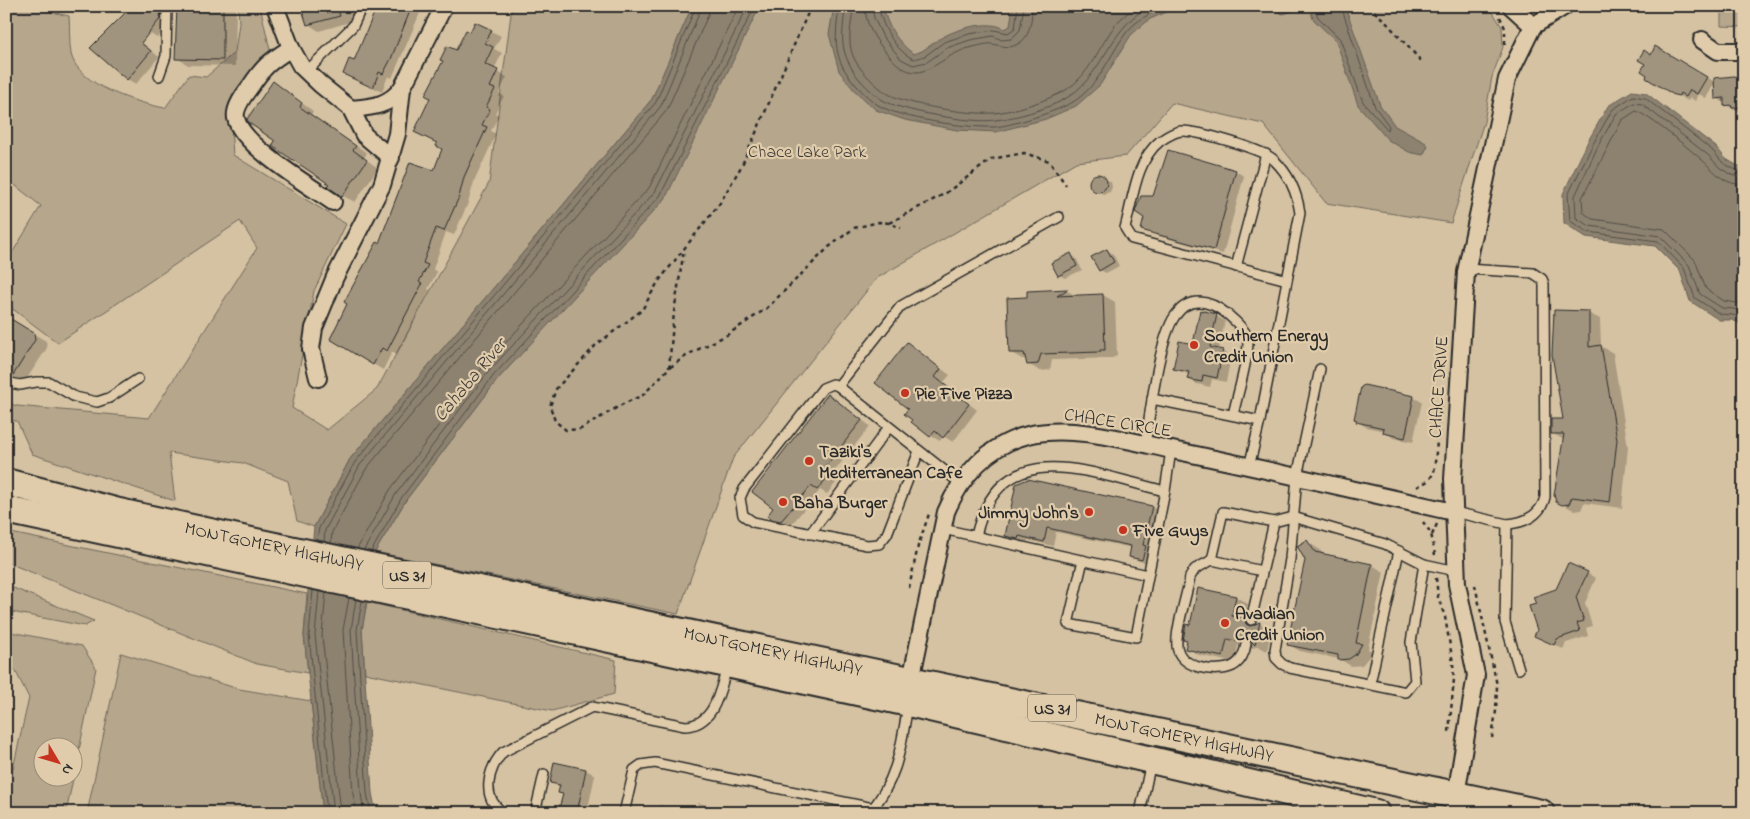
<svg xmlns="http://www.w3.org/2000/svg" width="1750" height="819" font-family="'Indie Flower',sans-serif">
<rect width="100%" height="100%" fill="#d5c2a2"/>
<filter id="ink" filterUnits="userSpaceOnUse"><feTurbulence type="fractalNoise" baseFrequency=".02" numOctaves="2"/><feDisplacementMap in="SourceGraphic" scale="10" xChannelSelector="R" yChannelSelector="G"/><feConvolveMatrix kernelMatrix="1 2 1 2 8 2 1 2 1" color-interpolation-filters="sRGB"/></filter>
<g filter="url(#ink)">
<g fill="#b5a68c" stroke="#70685c" fill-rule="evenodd">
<path d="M6,6h21l42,10c1,12 0,26 2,38 7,32 67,49 94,54l24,-33 17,2 29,-25 4,-29 -1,-17h22l13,57 -43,49 3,43 113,69 -32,67 -22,117 35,22 50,-41 112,-206 23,-177h974l8,8 8,13 1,20 -11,30 -8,45 -33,101 -125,-20 -63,-79 -91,-21 -46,53 -50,6 -199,116 -144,180 -55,156 -303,-62 31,-52 92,-121 36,-40 132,-223 18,-91 -32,74 -302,360 -36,68 -17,-6 -9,-40 -45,-18 -74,-10 6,48 -143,-47 -15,-33 -11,-1v-18l11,4 132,12 108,-170 -17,-27 -182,122 -52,-39v-41l35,-57 -35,-28z"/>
<polygon points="1721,6 1744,6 1744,27 1721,26"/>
<polygon points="6,532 307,594 304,635 308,673 257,664 6,562"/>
<polygon points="6,585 94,621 85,626 6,611"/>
<polygon points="367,602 616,660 614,694 552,711 365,673 362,630"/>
<path d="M6,631l76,15 14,22 -30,145h-60v-14l23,-101 -14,-28 -9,-2zM42,746h30v30h-30z"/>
<polygon points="121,653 239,689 311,701 323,813 87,813"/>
</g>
<g fill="#8d8270" stroke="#665f54">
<polygon points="692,6 760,6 665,199 498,379 406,500 375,552 362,630 372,793 376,813 323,813 304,635 314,527 350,459 652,99"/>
<path d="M834,6h50c0,17 16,39 30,48 11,-3 17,-10 27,-16 15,-9 48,-19 64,-9l5,-3 3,-20h197l-31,1 -29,12 -19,16 -31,50 -24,21 -30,13 -50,13 -39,-2 -52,-10 -29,-10 -22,-20 -15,-19 -10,-37z"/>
<polygon points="1265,6 1345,6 1380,105 1395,126 1426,143 1428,146 1423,155 1409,152 1388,140 1358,105 1336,41 1313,19 1310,9 1306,7 1283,14"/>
<polygon points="1632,91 1646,93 1716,147 1726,159 1738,166 1744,165 1744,325 1732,320 1719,320 1690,301 1680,271 1655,246 1586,237 1564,223 1563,194 1588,141 1608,106"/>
</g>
<g fill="#0003">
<polygon points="129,6 163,6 164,30 157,38 149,33"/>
<polygon points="178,6 236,6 235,66 188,65 177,58"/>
<polygon points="303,6 360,6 363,16 350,20 350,22 319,31 308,24"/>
<polygon points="378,6 423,6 392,78 388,76 382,92 353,78 354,62"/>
<polygon points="125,28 159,57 136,84 127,79"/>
<polygon points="491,31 501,36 494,49 502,53 494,70 507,77 499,93 504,96 495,113 499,115 491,131 496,134 474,182 468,203 454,235 446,232 433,269 437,272 428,289 430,290 397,355 392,352 383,370 373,364 349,304 379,245 435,172 443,149 457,52 471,34"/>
<polygon points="1656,48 1715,82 1715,79 1744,77 1744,113 1734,110 1717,98 1715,83 1706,98 1699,94 1695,101 1690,97 1688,101 1647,77 1651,56"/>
<polygon points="273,83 313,111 311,115 367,153 364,158 378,168 355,202 343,196 277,141"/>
<polygon points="1235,171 1244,176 1223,254 1151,234 1142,229 1154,197"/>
<polygon points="1098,175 1111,182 1112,187 1110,192 1103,194 1092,188 1090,183 1093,176"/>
<polygon points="1107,250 1113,254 1119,266 1106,273 1100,270"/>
<polygon points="1071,255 1076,258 1082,270 1065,278 1059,275"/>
<polygon points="1067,291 1077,296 1103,295 1115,302 1117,356 1112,358 1052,360 1050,370 1040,371 1028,364 1027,359 1022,359 1010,352 1028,298 1028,292"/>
<polygon points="1588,313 1600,319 1601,346 1613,353 1628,447 1622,508 1584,503 1581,510 1575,511 1557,501 1564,440 1552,433 1565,421"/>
<polygon points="1216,316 1225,321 1219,350 1231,356 1226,382 1212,379 1210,387 1197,384 1188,379 1189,375 1175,368"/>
<polygon points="6,318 46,341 47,348 24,383 6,375"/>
<polygon points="907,344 950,375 943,383 977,410 953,442 943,436 940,441 931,436 906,414 910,409"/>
<polygon points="829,395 870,426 833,473 840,478 827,494 820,490 791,525 769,516 775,508"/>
<polygon points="1413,397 1422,402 1413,442 1393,438 1385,431 1366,427 1358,422"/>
<polygon points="1152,507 1160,512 1151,564 1139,561 1130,556 1132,548 1056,532 1053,546 1028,540 1027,543 1015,541 1006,535"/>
<polygon points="1307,542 1319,549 1324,555 1372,565 1384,572 1368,649 1373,652 1362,665 1351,666 1339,659 1300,651 1288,644 1306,560"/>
<polygon points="1568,564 1596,578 1585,603 1592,626 1586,628 1588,636 1566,643 1563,649 1545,640 1539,630 1538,605 1556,590"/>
<polygon points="1199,590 1236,597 1248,604 1244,620 1255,625 1260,623 1271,630 1267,651 1258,646 1253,648 1238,645 1235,663 1199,655 1187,648"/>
<polygon points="555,764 586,770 595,775 587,813 568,813 561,809 564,795 559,792 560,788 551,782"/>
<polygon points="698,803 744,813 696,813"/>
<polygon points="659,805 696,813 658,813"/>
</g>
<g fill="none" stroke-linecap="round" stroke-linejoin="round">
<g stroke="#524e47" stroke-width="1">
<path d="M839,6c-2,22 -7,42 5,63 8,13 22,28 34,36 23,14 88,23 116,22 17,-1 64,-16 79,-25 26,-16 36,-46 53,-69 10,-13 26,-21 41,-27"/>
<path d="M845,6c-1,22 -7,38 5,59 6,13 19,25 31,34 17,12 93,25 114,21 21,-2 60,-13 76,-25 33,-23 41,-72 80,-89"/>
<path d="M853,6c-1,20 -8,37 3,56 7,11 19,23 29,30 19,13 85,23 108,21 19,-1 56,-13 73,-23 24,-15 33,-44 50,-66 5,-7 14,-12 20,-18"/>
<path d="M865,6c0,17 9,32 20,45 36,45 48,5 88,-4 5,-1 14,-4 19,-3 12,2 18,6 29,-2 10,-8 11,-24 11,-36"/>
<polyline points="872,6 874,18 883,37 901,59 913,65 927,62 947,48 970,40 993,36 1002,40 1011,39 1020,30 1024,6"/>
<path d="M879,6c1,18 17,46 35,53l11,-3 19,-14 25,-8 25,-4 14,3 7,-5 3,-22"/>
<polyline points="1314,6 1318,17 1340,39 1363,102 1388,130 1389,126 1375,107 1341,6"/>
<polyline points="1744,170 1736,170 1723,163 1712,150 1645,98 1633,96 1612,110 1593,144 1568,195 1570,221 1588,232 1658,241 1684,268 1695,298 1720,314 1733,315 1744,319"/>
<polyline points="1744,177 1734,176 1720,168 1708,155 1642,104 1634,103 1616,114 1598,146 1575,196 1576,218 1590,226 1660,236 1689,265 1700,294 1722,308 1734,309 1744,313"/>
<path d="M1744,184c-20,2 -29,-13 -42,-24 -11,-10 -54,-45 -66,-49l-14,9 -40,78 1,14 9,7 72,10 31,31 11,29 18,12 20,3"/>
<polyline points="317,540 319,528 355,462 656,102 696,6"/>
<polyline points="324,542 325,530 360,465 661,106 702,6"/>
<polyline points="331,543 332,532 366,469 667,110 708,15 710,6"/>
<polyline points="357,549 390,490 483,367 649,188 739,6"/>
<polyline points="364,550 396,494 489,371 655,192 748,6"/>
<polyline points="371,552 402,497 494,375 660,196 755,6"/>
<polyline points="313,590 309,635 327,813"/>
<polyline points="319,592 315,635 334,813"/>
<polyline points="326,593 322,635 341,813"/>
<polyline points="349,598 343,630 353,794 357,813"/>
<polyline points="356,599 351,630 361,793 364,813"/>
<polyline points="362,601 357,630 367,793 371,813"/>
</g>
</g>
<g fill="#a1947e" stroke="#2b2b2b">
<polygon points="132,6 161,6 160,19 141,43 151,51 127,80 90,48"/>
<polygon points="177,6 223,6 223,60 175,59"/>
<polygon points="301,6 337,6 340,16 307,25"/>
<polygon points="377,6 412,6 391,59 383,74 379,72 373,88 343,74 349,59 354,61"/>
<polygon points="475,22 492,30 485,43 493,47 485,64 498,70 490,87 495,89 486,107 490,109 482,125 487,127 464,177 459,197 444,231 436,228 423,263 428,265 419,282 422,284 387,351 382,348 373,365 330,339 347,304 344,302 377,242 379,243 410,162 434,170 442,149 436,146 437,143 414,132 430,98 425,95 443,61 440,60 447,46 456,50 466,30 470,32"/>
<polygon points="1655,46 1707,77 1697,94 1690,90 1686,97 1680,93 1679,96 1674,95 1646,78 1647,75 1641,71 1645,64 1638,60 1644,50 1651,55"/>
<polygon points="1734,76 1739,77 1740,85 1744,85 1744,107 1732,108 1731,105 1724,106 1724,98 1715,99 1714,78"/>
<polygon points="273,81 302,103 300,107 356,146 353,150 367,160 342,197 327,186 329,184 272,146 275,141 249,123 247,119"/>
<polygon points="1168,150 1236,170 1214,250 1141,230 1144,218 1135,212 1136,209 1141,196 1153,196"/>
<circle cx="1098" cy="183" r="9"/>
<polygon points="1107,249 1114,262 1099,271 1091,257"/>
<polygon points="1071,253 1077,266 1058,276 1051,263"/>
<polygon points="1068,289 1057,296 1103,294 1105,350 1100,350 1100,352 1041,354 1038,364 1027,365 1024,353 1009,353 1007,298 1027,297 1027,291"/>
<polygon points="1200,310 1217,314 1210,347 1223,350 1217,378 1203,375 1202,382 1187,379 1189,372 1173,369 1179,341 1193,344"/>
<polygon points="1554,310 1589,311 1589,347 1601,345 1617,440 1610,502 1572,497 1569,504 1562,505 1556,502 1554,495 1564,434 1551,434 1551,419 1563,419 1552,355"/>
<polygon points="6,316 34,333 35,340 12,377 6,376"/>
<polygon points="907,342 941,369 935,377 969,404 943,438 935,431 930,437 911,422 912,420 904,414 908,409 875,383"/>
<polygon points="1364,385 1414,396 1405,438 1383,433 1384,428 1356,422 1357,420 1354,419 1361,387"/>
<polygon points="828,394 862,420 825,467 832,472 817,490 811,486 781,521 771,519 767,516 773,508 752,492"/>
<polygon points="1028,479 1152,506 1143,545 1146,546 1142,560 1129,557 1131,546 1047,528 1044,542 1019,536 1018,539 1005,536 1016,484"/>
<polygon points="1307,540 1315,552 1372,564 1356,643 1362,644 1356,654 1349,659 1338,660 1338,655 1287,645 1305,560 1297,546"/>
<polygon points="1568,563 1588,572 1576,597 1584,621 1577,623 1580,631 1557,639 1554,645 1534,636 1537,630 1529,606 1536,604 1533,597 1556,589"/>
<polygon points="1198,588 1236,596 1232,616 1245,618 1246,624 1250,626 1260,622 1255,645 1248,638 1240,642 1227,639 1223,657 1185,649 1187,641 1183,640 1184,635 1186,624 1190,625"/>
<polygon points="554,762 586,769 577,813 559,809 563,794 558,793 560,785 550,783"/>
</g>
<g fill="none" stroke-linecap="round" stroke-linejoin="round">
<defs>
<g id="lane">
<polyline points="307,71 353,26 362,6"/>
<polyline points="159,76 166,56 167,6"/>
<polyline points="1236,267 1266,154"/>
<path d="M1466,269l67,4 9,6 2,5 1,213c-4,18 -20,26 -38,27"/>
<polyline points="1320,369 1297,477 1290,559 1275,650 1276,658 1282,664 1290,668 1406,692 1415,681 1411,642 1424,564"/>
<polyline points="6,382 20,385 36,382 49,382 75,397 97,402 109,398 138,379"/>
<polyline points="838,386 901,306 1059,217"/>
<polyline points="1152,399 1260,421 1249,467"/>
<path d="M1260,421l40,-208c-3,-21 -10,-38 -26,-53 -11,-11 -79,-30 -93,-29 -8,1 -15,6 -21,10 -24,19 -27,58 -35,87l7,11 155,41"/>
<path d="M1145,445c5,-30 14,-107 30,-129 18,-26 44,-11 61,6 5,5 11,11 12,18 1,18 -11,56 -15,75"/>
<polyline points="919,451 887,534 879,544 867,545 753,522 743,515 740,498 744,489 823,388 833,384 838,386 960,483"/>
<polyline points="1454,512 1507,524 1505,622 1519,669"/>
<polyline points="943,529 1148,575"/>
<polyline points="810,534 889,427"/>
<path d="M976,536c24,-105 116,-62 189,-45"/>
<polyline points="1083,560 1068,624 1136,637 1165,491 1171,450"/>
<polyline points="1212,560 1223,512 1274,522 1293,517 1385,544 1424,564 1456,571"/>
<polyline points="1251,620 1274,522"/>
<path d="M1246,644c-1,8 -5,18 -13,22 -17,8 -54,2 -56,-20 -2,-16 10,-51 13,-69l5,-8 17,-9 50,11"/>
<polyline points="1370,684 1399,551"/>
<path d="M504,813c-24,-15 -16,-44 -1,-61l89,-45 93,19c30,-1 35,-36 42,-59"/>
<polyline points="535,813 544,774"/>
<polyline points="624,813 634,770 641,765 655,763 873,808"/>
<path d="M869,813c29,-33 32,-67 39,-108"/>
<polyline points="1140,813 1151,762"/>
</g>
<g id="street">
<polyline points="275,6 291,48 301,66 321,85 351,109 364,135 391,158"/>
<polyline points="1511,6 1533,26"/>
<polyline points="1702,40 1718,51 1744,51"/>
<path d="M291,48c-22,14 -27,18 -41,39 -6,8 -16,21 -14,31 5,27 74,68 97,84"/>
<path d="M351,109c21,-2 38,-3 51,-21"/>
<polyline points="318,378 311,349 314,328 335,277 382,185 397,134 402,88 444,6"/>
<path d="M911,680l35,-168c15,-36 42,-67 82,-77 45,-11 104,7 149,16 93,19 185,41 277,61"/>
<polyline points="1453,813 1476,675 1457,584 1453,479 1466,272 1507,79 1533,26 1565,6"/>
</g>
<g id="primary">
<polyline points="6,482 119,512 251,541 1541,813"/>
<polyline points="6,510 909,703 1376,813"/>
</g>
</defs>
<use href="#lane" stroke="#2b2b2b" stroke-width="12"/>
<use href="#street" stroke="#2b2b2b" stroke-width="20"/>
<use href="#primary" stroke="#2b2b2b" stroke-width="30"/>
<g stroke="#2b2b2b" stroke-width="2.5" stroke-dasharray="4 4" stroke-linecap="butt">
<polyline points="811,6 742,165 720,203 658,282 642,310 596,345 556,389 550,406 555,421 566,430 581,429 623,404 643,395 669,368 689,354 727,335 767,308 829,247 854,228 879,222 889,223 901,228"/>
<polyline points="1368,6 1384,20 1422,62"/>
<polyline points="1500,17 1505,28 1505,46"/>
<polyline points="889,223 946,193 992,159 1024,153 1049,161 1066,185"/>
<polyline points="669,368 674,312 684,250"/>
<polyline points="1417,487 1428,481 1434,473 1441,400"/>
<polyline points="1423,522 1431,533 1435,555"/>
<polyline points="1432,535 1437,524"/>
<polyline points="1436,578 1438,597 1445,617 1453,663 1454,679 1449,732"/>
<polyline points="1475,585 1497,685 1496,711 1492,738"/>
<polyline points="909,588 918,546 929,514"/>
</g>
<use href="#lane" stroke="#e0ccaa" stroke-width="9"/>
<use href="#street" stroke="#e0ccaa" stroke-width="16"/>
<use href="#primary" stroke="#e0ccaa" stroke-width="26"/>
</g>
</g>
<g fill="#c8321e" stroke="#e0ccaa" stroke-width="2">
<circle cx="1194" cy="345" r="5"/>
<circle cx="905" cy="393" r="5"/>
<circle cx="809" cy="461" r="5"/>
<circle cx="783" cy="502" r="5"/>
<circle cx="1089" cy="512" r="5"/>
<circle cx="1123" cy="530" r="5"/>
<circle cx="1225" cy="623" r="5"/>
</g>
<g text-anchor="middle" stroke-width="4.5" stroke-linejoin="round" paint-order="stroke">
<g fill="#e0ccaa" stroke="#615b51" stroke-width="1">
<rect x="383" y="561.5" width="48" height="27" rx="4"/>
<rect x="1028" y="694.5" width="48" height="27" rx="4"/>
</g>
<g font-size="16" font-weight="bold" fill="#2b2b2b">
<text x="407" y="581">US 31</text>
<text x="1052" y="714">US 31</text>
</g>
<g font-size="18" fill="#403d3a" stroke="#e0ccaa">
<text x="807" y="157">Chace Lake Park</text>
</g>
<g font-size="18" font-weight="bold" fill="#2b2b2b" stroke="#e0ccaa" text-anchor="start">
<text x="1204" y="341">Southern Energy<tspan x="1204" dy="21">Credit Union</tspan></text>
<text x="915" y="399">Pie Five Pizza</text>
<text x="819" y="457">Taziki's<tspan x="819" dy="21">Mediterranean Cafe</tspan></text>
<text x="793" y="508">Baha Burger</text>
<text x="1079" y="518" text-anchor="end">Jimmy John's</text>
<text x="1133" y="536">Five Guys</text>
<text x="1235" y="619">Avadian<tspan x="1235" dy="21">Credit Union</tspan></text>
</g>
<g font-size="18" fill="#2b2b2b" stroke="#e0ccaa">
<text transform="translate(1438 387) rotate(-86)" y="6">CHACE DRIVE</text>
<text transform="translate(1118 422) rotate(9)" y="6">CHACE CIRCLE</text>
<text transform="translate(274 546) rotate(12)" y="6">MONTGOMERY HIGHWAY</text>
<text transform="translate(773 651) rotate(12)" y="6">MONTGOMERY HIGHWAY</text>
<text transform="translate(1184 737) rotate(12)" y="6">MONTGOMERY HIGHWAY</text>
</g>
<g font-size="19" font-style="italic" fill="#3f3c39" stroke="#e0ccaa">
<text transform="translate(469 379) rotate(-50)" y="7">Cahaba River</text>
</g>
</g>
<rect width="1750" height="819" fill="none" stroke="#e0ccaa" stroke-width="25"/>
<rect x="12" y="12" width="1725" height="794" fill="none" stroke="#2b2b2b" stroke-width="2" filter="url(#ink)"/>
<g transform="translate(58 762) rotate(128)"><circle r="24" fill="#e0ccaa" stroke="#988c77"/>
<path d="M0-4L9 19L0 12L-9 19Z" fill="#c8321e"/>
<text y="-8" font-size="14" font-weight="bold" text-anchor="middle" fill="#2b2b2b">N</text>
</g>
</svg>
